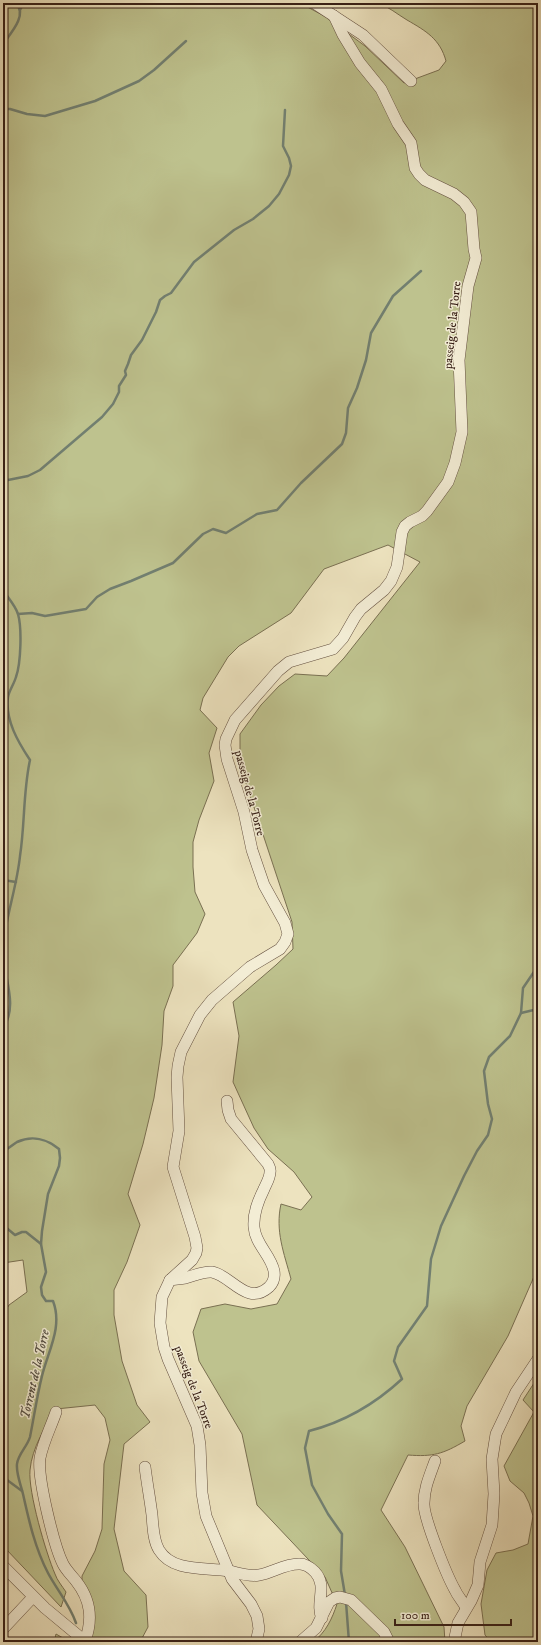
<svg xmlns="http://www.w3.org/2000/svg" width="541" height="1645" font-family="'IM FELL DW Pica',serif">
<rect width="100%" height="100%" fill="#ede3bf"/>
<filter id="stains"><feTurbulence type="fractalNoise" baseFrequency=".005" numOctaves="4"/><feColorMatrix values="0 0 0 0 .2 0 0 0 0 .09 0 0 0 0 .02 0 0 0 .5 -.17"/></filter>
<radialGradient id="worn" r=".72"><stop offset=".6" stop-color="#630" stop-opacity="0"/><stop offset="1" stop-color="#630" stop-opacity=".3"/></radialGradient>
<g fill="#bec28e" stroke="#7a7052">
<path d="M3,3h297l26,14 39,29 39,37 35,-13 7,-9c-6,-22 -20,-30 -39,-41 -10,-6 -18,-13 -29,-17h160v1270l-2,-1 -28,64 -41,70 -6,20 4,15c-22,13 -32,16 -57,14l-27,55 24,37 39,80 1,15h-132c13,-10 19,-23 24,-38l-12,-27 -68,-72 -15,-71 -43,-73 -6,-29 8,-23 24,-5 26,5 26,-5 14,-25c-7,-26 -16,-48 -10,-75l20,6 11,-13 -18,-25 -26,-23 -14,-21 -21,-46 6,-46 -6,-34 43,-37 17,-16 -1,-27 -52,-157v-31l21,-29 18,-19 16,-12 32,2 17,-18 76,-96 -32,-17 -64,24 -33,44 -52,33 -11,11 -25,41 -3,12 17,18 -8,25 5,28 -15,39 -6,22v25l2,25 10,22 -8,19 -24,32v21l-9,25 -2,34 -8,53 -11,46 -15,50 12,31 -13,37 -13,28v25l8,46 15,44 13,17 -26,22 -10,85 10,42 22,24 2,32 -8,15h-39l-11,-4 -8,-50v-12l13,-25 7,-22 2,-65 6,-24 -5,-22 -10,-13 -39,4c-11,18 -24,39 -26,61 -2,22 16,83 25,104 2,6 7,12 11,18l-5,15 -56,-59 2,-53 -4,-2v-178l6,-10 18,-13 -4,-32 -20,3z"/>
<polygon points="538,1377 538,1642 491,1642 485,1635 481,1604 487,1570 496,1553 513,1550 528,1544 533,1516 529,1503 524,1493 510,1481 504,1466 534,1412 523,1400"/>
<polygon points="56,1634 70,1642 54,1642"/>
</g>
<g fill="none" stroke-linecap="round" stroke-linejoin="round">
<g stroke="#727f70" stroke-width="2.5">
<polyline points="20,10 24,3"/>
<path d="M3,44c7,-10 25,-29 13,-41"/>
<polyline points="3,109 10,109 27,114 45,116 95,101 139,81 154,70 186,41"/>
<polyline points="3,481 28,476 40,470 102,417 113,404 119,392 119,386 126,375 125,371 128,364 131,355 142,340 156,312 160,300 165,296 171,293 194,262 234,230 253,219 269,206 279,194 289,175 291,166 289,158 283,146 285,110"/>
<path d="M3,590c5,8 12,15 15,24 4,14 3,49 -2,63 -2,7 -7,14 -8,20 -3,23 10,45 22,63 -7,32 -5,64 -10,96 -3,30 -14,60 -17,90 -2,28 17,56 0,83"/>
<polyline points="18,614 32,613 45,616 86,609 97,597 110,589 131,581 173,563 203,534 213,529 226,533 257,514 277,510 301,483 342,444 346,433 348,408 357,388 366,360 371,333 393,296 421,271"/>
<polyline points="3,880 16,882"/>
<polyline points="521,1013 538,1009"/>
<polyline points="3,1097 3,1102"/>
<path d="M3,1151c6,-2 9,-6 14,-9 15,-7 30,-3 42,7l1,9 -1,8 -11,28 -6,37 -1,13 5,28 -5,15 1,8 4,6h7c10,26 -5,50 -11,75 -5,20 -8,41 -12,61 -3,10 -12,17 -13,27 -1,10 4,21 6,30 6,27 12,54 25,79 9,17 22,32 28,50"/>
<polyline points="3,1225 15,1235 22,1232 26,1232 41,1244"/>
<polyline points="3,1477 22,1491"/>
<path d="M345,1595l-4,-24 1,-37 -14,-20 -16,-29 -7,-37 4,-17c35,-9 66,-27 93,-52l-8,-18 4,-14 29,-41 4,-47 10,-33 23,-50 13,-25 11,-16 4,-16 -4,-15 -4,-33 5,-14 21,-21 11,-23 2,-25 15,-22"/>
<polyline points="346,1602 349,1642"/>
</g>
<defs>
<g id="minor">
<polyline points="314,3 363,35 411,81"/>
<path d="M170,1280c5,-1 10,-1 15,-2 9,-2 18,-7 27,-6 19,3 35,35 57,15 4,-4 6,-10 5,-16 -3,-16 -19,-27 -20,-44 -1,-14 4,-26 10,-38 2,-5 6,-11 6,-17 1,-3 -1,-5 -2,-8l-37,-45 -3,-9 -1,-9"/>
<path d="M56,1412c-5,15 -13,30 -16,46 -3,19 14,88 23,106 3,6 9,12 13,17 15,19 17,38 9,60"/>
<path d="M435,1461c-5,14 -11,27 -11,42 -1,14 23,73 31,87 3,7 8,11 11,18"/>
<path d="M145,1467c2,16 5,32 7,48 1,11 1,25 7,35 14,23 48,17 70,21 10,2 19,6 30,4 13,-2 27,-12 41,-11 6,0 11,4 15,8 13,14 0,31 7,46"/>
<polyline points="3,1566 45,1608 86,1642"/>
<polyline points="3,1629 33,1597"/>
<polyline points="256,1642 259,1629 257,1616 251,1604 232,1579 206,1516 202,1493 200,1445 197,1426 168,1359 164,1347 160,1323 162,1297 170,1280 192,1260 196,1253 197,1248 195,1237 173,1167 179,1131 177,1077 178,1066 181,1052 200,1015 212,1000 250,967 280,949 285,942 288,934 285,923 264,885 252,850 244,812 227,759 225,745 226,739 235,720 278,671 289,662 333,649 343,638 355,617 361,609 384,590 391,581 397,567 402,532 405,526 410,522 422,516 427,511 448,482 455,463 462,432 459,360 468,286 476,258 474,249 471,212 464,202 454,194 425,180 419,174 415,168 411,143 398,124 381,89 360,63 343,35 334,16"/>
<polyline points="300,1642 316,1628 329,1602 335,1598 340,1597 351,1600 384,1632 389,1642"/>
<polyline points="454,1642 458,1623 471,1601 478,1585 480,1562 492,1525 494,1494 492,1459 496,1434 516,1392 538,1359"/>
</g>
</defs>
<use href="#minor" stroke="#645040" stroke-width="12"/>
<use href="#minor" stroke="#f3edd5" stroke-width="11"/>
</g>
<g text-anchor="middle" stroke-width="3" stroke-linejoin="round" paint-order="stroke">
<g font-size="12" fill="#371f16" stroke="#f3edd5">
<text transform="translate(452 325) rotate(-84)" y="4">passeig de la Torre</text>
<text transform="translate(250 793) rotate(75)" y="4">passeig de la Torre</text>
<text transform="translate(194 1387) rotate(69)" y="4">passeig de la Torre</text>
</g>
<g font-size="13" font-style="italic" fill="#554f43" stroke="#f3edd5">
<text transform="translate(34 1374) rotate(-77)" y="5">Torrent de la Torre</text>
</g>
</g>
<rect width="541" height="1645" fill="none" stroke="#ede3bf" stroke-width="16"/>
<rect x="4" y="4" width="533" height="1637" fill="none" stroke="#371f16" stroke-width="2"/>
<rect x="8" y="8" width="525" height="1629" fill="none" stroke="#371f16"/>
<path d="M395 1619v6h116v-6" fill="none" stroke="#371f16" stroke-width="2"/>
<text x="401" y="1619" font-size="12" fill="#371f16" stroke="#f3edd5" stroke-width="3" paint-order="stroke">100 m</text>
<rect width="100%" height="100%" filter="url(#stains)"/>
<rect width="100%" height="100%" fill="url(#worn)"/>
</svg>
